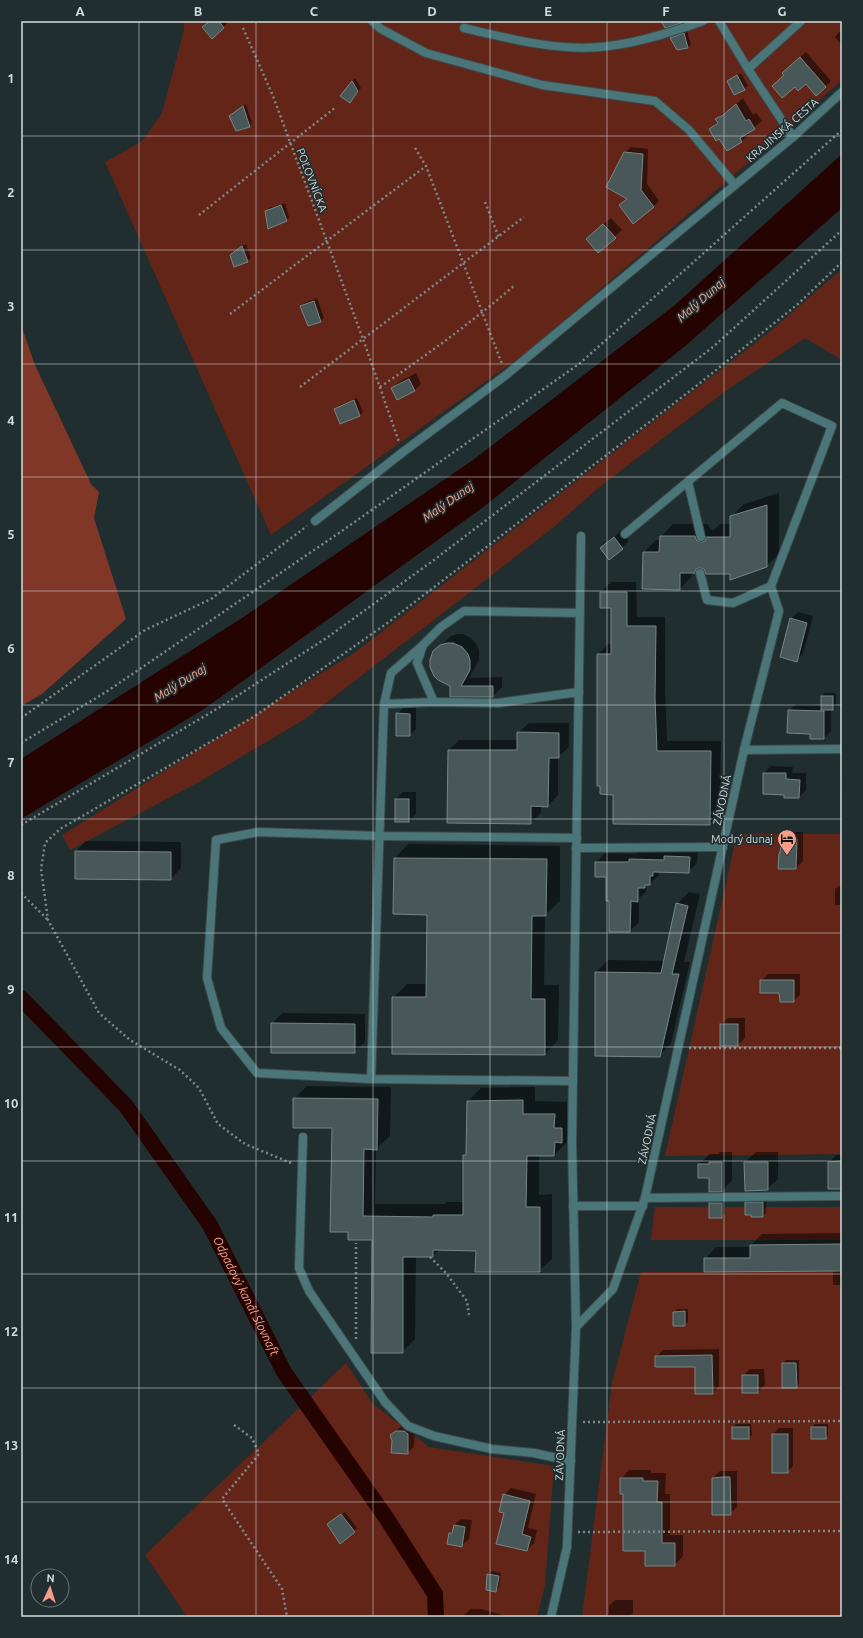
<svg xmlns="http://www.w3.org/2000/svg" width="863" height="1638" font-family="Ubuntu,sans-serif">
<rect width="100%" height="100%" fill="#202e30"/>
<g fill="#632517">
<polygon points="184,21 842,21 842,80 755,157 527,352 271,535 105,162 142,141 162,113 184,30"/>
<polygon points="842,269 842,360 805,338 734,385 675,429 597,489 555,526 465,596 305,719 199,782 70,850 62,835 354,653 767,334"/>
<polygon points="737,834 842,834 842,1154 665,1156"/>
<polygon points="655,1207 842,1207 842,1240 651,1240"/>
<polygon points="641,1272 842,1272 842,1617 582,1617 612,1383"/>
<polygon points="346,1363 373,1404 429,1447 554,1466 545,1585 537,1617 187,1617 145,1555"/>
</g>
<polygon fill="#803727" points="21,325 35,365 91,484 99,492 94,518 126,619 42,694 21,706"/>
<polygon fill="#250300" points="842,154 842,208 684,347 482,508 204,709 21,819 21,759 245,616 473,460 675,305"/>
<g fill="#0007">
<polygon points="210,21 230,21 212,37 203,28"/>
<polygon points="841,30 842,30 842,46 835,37"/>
<polygon points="687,31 691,44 688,47 671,38 674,35"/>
<polygon points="806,52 831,81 816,95 806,83 785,75 789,68"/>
<polygon points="741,73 748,86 735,94 728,81"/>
<polygon points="355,78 361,88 353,99 341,96"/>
<polygon points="743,98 753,115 756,113 762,121 747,133 749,135 742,141 727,150 720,137 710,129 718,121 716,119 723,113 731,109"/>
<polygon points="246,104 252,123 249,126 230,116"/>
<polygon points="631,147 648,149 647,184 659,201 653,207 620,205 628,198 625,153"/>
<polygon points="285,203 289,217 286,221 266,211 269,208"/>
<polygon points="611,218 622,230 598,252 594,232"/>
<polygon points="246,244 251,258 248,261 235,266 231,255"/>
<polygon points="317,298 324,318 320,321 301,306 304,303"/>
<polygon points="416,373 421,384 415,390 398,399 392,389 399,382"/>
<polygon points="357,398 363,412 360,415 341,423 335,409 338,406"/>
<polygon points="779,493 779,554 766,566 731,573 700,567 694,572 692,572 692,576 680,589 644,552 656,540 661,540 661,537 673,524 708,524 710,529 714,530 720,524 731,524 731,517 744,504"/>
<polygon points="621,531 629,541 609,559 608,542"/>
<polygon points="611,582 636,582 637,617 665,617 665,687 667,741 721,741 720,814 710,824 614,794 598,654 608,644 612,644 612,607 601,592"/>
<polygon points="798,612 813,616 803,654 796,660 791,619"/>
<polygon points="457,634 463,634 471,638 477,645 479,651 479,660 469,678 502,677 502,687 493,696 451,696 451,686 434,652 451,636"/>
<polygon points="825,693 836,693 836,706 831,709 831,731 824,738 811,733 789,711 796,704 822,705 822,696"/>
<polygon points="404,707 416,707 416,729 409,735 397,714"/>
<polygon points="529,723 569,723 569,747 558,757 558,795 548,806 541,805 541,813 530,823 449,750 459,740 518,740 518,733"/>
<polygon points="771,766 793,767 792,773 806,773 806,790 799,797 785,794 764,773"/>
<polygon points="842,773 842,789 840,789 841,774"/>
<polygon points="403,792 416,792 416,814 409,821 396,799"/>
<polygon points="791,832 803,832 803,861 796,868 780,853 784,844 784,839"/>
<polygon points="86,841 181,842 181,868 171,879 76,851"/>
<polygon points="408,844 560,846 560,901 545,915 544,985 559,985 558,1040 545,1054 393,998 407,984 428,984 428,914 395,858"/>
<polygon points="674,847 698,849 697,863 688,872 659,872 659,875 650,884 646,885 646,892 639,898 639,922 630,931 610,931 610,900 607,876 596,862 605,853 636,854 639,851 670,851"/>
<polygon points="839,886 842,886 842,905 835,905 835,889"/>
<polygon points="689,892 700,894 684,962 690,962 671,1043 659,1056 596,972 608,960 665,961 677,904"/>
<polygon points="768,974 800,974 800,995 793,1001 761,981"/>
<polygon points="282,1013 365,1014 365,1042 354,1052 272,1024"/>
<polygon points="728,1018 745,1018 745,1038 738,1045 721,1024"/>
<polygon points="307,1086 391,1087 390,1136 376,1149 375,1204 444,1204 447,1202 464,1202 464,1155 467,1153 468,1101 481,1088 535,1087 535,1101 567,1102 567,1115 575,1115 575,1129 567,1136 567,1142 554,1155 539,1155 539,1195 552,1194 552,1259 539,1271 477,1250 439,1250 432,1256 416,1256 415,1339 402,1352 373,1239 349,1239 333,1127 294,1099"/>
<polygon points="720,1152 732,1152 732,1180 722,1191 699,1164 710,1154 718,1154"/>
<polygon points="756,1152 778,1152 778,1179 767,1189 745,1162"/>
<polygon points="836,1155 842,1155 842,1188 829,1162"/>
<polygon points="713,1200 725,1200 725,1214 722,1217 710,1203"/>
<polygon points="749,1200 766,1200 766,1213 763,1216 746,1203"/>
<polygon points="842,1233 842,1288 840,1288 840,1285 833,1285 833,1270 705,1259 716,1247 751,1247 751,1245 762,1234"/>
<polygon points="677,1309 688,1309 688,1322 685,1325 674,1312"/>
<polygon points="719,1349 719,1386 712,1393 696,1366 656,1357 663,1350"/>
<polygon points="786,1360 799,1360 799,1384 796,1387 783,1363"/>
<polygon points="750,1369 764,1369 765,1385 758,1392 743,1376"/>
<polygon points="736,1424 751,1424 752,1435 748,1438 733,1427"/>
<polygon points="815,1424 828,1424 828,1435 825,1438 812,1427"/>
<polygon points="403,1425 415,1428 414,1447 407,1453 393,1441 391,1435"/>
<polygon points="779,1428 793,1428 793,1466 787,1472 773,1434"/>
<polygon points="629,1470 651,1470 651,1473 666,1473 665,1494 670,1494 670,1535 683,1535 683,1556 675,1565 646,1550 624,1493 621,1479"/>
<polygon points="720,1471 737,1471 737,1507 730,1514 713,1478"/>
<polygon points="511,1488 536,1494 528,1528 537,1530 534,1543 527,1550 505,1512 504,1495"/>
<polygon points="345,1512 357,1528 354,1531 331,1521"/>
<polygon points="461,1519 472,1520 469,1539 462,1545 450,1533 454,1529 454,1525"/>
<polygon points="492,1571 501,1573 499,1587 496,1591 487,1589 488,1574"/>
<polygon points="615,1600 633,1600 633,1613 628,1617 606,1617 609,1614 609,1606"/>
<polygon points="471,1609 481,1609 510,1617 464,1617 464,1615"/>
</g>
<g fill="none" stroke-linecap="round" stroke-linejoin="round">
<path stroke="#250300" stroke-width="16" id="s1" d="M21,998l105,108 84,119 74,147 101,144 50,78 1,23"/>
</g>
<g fill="#485758" stroke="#768687">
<polygon points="210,21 219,21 224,28 212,39 202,27"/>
<polygon points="661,21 681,21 682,23 665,28"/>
<polygon points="684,33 688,48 677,50 670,38"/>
<polygon points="800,57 826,87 816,96 806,84 798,91 795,87 782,98 772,86 784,75 782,73"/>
<polygon points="737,75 745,90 734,95 727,81"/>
<polygon points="352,81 358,91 350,103 340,96"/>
<polygon points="736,104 746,121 749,119 755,129 740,138 742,142 727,151 719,139 716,141 709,129 718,123 715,119 723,115"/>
<polygon points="243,106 250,127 236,131 229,116"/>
<polygon points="624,152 643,154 641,190 654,207 633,224 619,205 627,199 606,187"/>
<polygon points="281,205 287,221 268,229 265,211"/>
<polygon points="603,224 616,238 598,253 586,239"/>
<polygon points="242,246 248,262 234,267 230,255"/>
<polygon points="314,301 321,322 308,326 300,306"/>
<polygon points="409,379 415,391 397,400 391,388"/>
<polygon points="354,400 360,416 340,424 334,409"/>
<polygon points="767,505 767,567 730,580 730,574 706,574 704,569 699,568 696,569 695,573 680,573 680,590 642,589 643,552 659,552 660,536 695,536 697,541 702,542 705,541 706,537 730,537 730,516"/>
<polygon points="614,537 623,549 609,560 600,548"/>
<polygon points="600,592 627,592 627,626 656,626 655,698 657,751 711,751 710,825 613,824 613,795 600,794 600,786 597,786 597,654 611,654 611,608 600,608"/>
<polygon points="790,618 807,623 797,662 780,657"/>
<polygon points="447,643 453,643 462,647 468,654 470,660 470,670 461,686 493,686 493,697 450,697 450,686 438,680 434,676 430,667 430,660 433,651 440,645"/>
<rect x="821" y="696" width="12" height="14"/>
<polygon points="788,710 824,711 824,739 810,739 810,734 787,733"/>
<polygon points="396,713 410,714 410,736 396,736"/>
<polygon points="517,732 559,733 559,758 549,758 548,807 531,806 531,824 447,823 448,750 517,750"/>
<polygon points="763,773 786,773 786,779 800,780 799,798 784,798 784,795 763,794"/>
<rect x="395" y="799" width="14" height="23"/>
<polygon points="783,838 797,839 796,869 778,869 779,853 780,853 781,845 783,845"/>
<polygon points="75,851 171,852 171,880 75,879"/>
<polygon points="664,856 690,857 689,873 653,872 653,876 650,876 650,885 645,885 645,888 638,888 638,902 631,901 630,932 609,932 609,901 606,901 606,877 595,877 595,862 629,862 629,859 664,860"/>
<polygon points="394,858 547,859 546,916 532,916 531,999 545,999 545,1055 392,1054 392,997 426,997 427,915 393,914"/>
<polygon points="676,903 688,906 672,974 679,974 660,1057 595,1056 595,972 661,973"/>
<polygon points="760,980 794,980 794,1002 780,1002 779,993 760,993"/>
<polygon points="271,1023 355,1024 355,1053 271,1053"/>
<rect x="720" y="1024" width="18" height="22"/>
<polygon points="293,1098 378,1099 377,1150 364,1149 363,1216 433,1217 433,1215 463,1215 463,1155 466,1155 467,1101 523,1100 523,1114 555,1114 554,1128 562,1128 562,1143 555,1142 554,1156 527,1156 526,1207 540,1207 540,1272 475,1272 476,1251 433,1250 433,1257 403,1257 403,1353 371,1353 372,1240 348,1240 348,1232 330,1232 332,1128 293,1128"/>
<polygon points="842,1161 842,1189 828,1189 828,1162"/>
<polygon points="709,1162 722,1162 722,1192 709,1192 709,1178 698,1178 698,1164 709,1164"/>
<polygon points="744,1162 768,1162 768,1190 745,1191"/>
<polygon points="745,1202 763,1202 763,1217 751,1217 751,1215 745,1215"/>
<rect x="709" y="1203" width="13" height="15"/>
<polygon points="842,1244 842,1271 704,1272 704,1258 750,1258 750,1245"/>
<polygon points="685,1311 685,1326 673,1326 673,1312"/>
<polygon points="712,1355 713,1394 695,1394 695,1367 655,1367 655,1356"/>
<polygon points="782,1363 796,1363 797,1388 782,1388"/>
<rect x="742" y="1375" width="16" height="18"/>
<rect x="732" y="1427" width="17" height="12"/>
<rect x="811" y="1427" width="15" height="12"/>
<polygon points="396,1431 404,1431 408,1434 408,1454 391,1453 392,1441 390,1435"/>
<rect x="772" y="1434" width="16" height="39"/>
<polygon points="723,1477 730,1477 731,1515 712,1515 712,1478"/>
<polygon points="620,1478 643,1478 643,1481 658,1481 657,1502 662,1502 662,1543 675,1543 675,1566 645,1566 645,1551 623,1551 623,1494 620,1494"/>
<polygon points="503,1494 530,1501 522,1534 531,1537 527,1551 496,1544 504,1513 499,1512"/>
<polygon points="341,1514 355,1532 340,1544 327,1524"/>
<polygon points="454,1525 465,1527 462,1547 447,1544 449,1533 452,1533"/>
<polygon points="487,1574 499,1576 496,1592 486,1590"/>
</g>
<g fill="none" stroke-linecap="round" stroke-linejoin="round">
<defs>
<g id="service">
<polyline points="372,21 381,29 426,53 542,85 655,101 689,130 735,185"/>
<polyline points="688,482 701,537"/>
<polyline points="625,534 782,403 832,426 771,586 733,603 707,600 700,573"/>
<polyline points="434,702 417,663 423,645 441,627 464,611 580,613"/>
<polyline points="384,704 391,673 422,646"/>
<polyline points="744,750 779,611 771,586"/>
<polyline points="576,848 723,847"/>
<polyline points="371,1079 257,1073 221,1028 207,978 216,840 258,832 380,836 577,838"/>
<polyline points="573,1081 371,1079 384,704 434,702 498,703 579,692"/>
<polyline points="303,1137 299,1268 309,1291 385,1402 408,1426 434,1436 492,1449 534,1453 571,1461"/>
<polyline points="645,1198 842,1196"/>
<polyline points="573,1206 643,1206"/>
<polyline points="576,1327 572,1142 581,536"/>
</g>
<g id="minor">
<polyline points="719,21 748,69 793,137"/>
<path d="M464,28c42,10 93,23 136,19 35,-3 70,-14 103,-26"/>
<polyline points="748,69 801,21"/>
<polyline points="315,521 403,452 506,375 793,137 842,92"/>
<polyline points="551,1617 567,1547 576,1327 613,1289 645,1198 744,750 842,749"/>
</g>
</defs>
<use href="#service" stroke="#3d4a4c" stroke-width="10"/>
<use href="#minor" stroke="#3d4a4c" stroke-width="10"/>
<g stroke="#7e898a" stroke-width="2.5" stroke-dasharray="2 3" stroke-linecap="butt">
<polyline points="243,28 273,96 363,339 524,217"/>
<polyline points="415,148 426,166 502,364"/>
<polyline points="485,202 499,238"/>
<polyline points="199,215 336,107"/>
<polyline points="230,314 426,166"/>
<polyline points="300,387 363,339 399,442"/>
<path d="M380,387c47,-32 92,-65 135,-102"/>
<polyline points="21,718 145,630 211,599 307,526"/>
<polyline points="21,743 106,692 339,533 579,364 842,130"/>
<polyline points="21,825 220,707 328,637 434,560 713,347 842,230"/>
<polyline points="21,893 48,920"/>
<polyline points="689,1048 842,1048"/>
<polyline points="291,1163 245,1144 218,1124 199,1088 180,1070 130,1040 99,1013 48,920 41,869 45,843 60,829 255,716 386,624 690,391 798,304 842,262"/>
<polyline points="430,1257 446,1273 467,1301 469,1315"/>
<polyline points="356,1339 356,1243"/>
<polyline points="583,1422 842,1421"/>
<polyline points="234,1425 252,1438 259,1454 222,1499 282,1589 287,1617"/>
<polyline points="578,1532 842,1531"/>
</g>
<use href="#service" stroke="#4b7679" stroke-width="8"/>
<use href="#minor" stroke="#4b7679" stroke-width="8"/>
</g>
<path fill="none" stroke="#d3dbdc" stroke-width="1" stroke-opacity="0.55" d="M139,21v1596M256,21v1596M373,21v1596M490,21v1596M607,21v1596M724,21v1596M21,136h821M21,250h821M21,364h821M21,477h821M21,591h821M21,705h821M21,819h821M21,933h821M21,1047h821M21,1161h821M21,1274h821M21,1388h821M21,1502h821"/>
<defs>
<symbol id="hotel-pin" viewBox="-11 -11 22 30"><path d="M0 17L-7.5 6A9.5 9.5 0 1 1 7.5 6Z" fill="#f49e89" stroke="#202e30"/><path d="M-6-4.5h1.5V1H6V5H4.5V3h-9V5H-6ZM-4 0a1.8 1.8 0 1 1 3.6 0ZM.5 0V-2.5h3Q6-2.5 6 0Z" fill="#111"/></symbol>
</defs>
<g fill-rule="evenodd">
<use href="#hotel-pin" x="776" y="828" width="22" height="30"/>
</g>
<g text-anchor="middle" stroke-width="3.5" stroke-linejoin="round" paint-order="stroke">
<g font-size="11" fill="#d3dbdc" stroke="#202e30">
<text transform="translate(782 130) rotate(-41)" y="4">KRAJINSKÁ CESTA</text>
<text transform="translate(312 180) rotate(69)" y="4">POĽOVNÍCKA</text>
<text transform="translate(722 800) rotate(-78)" y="4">ZÁVODNÁ</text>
<text transform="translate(647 1139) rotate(-78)" y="4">ZÁVODNÁ</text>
<text transform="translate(560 1455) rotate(-88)" y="4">ZÁVODNÁ</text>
</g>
<g font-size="11" fill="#d3dbdc" stroke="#202e30" text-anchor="end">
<text x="773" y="843">Modrý dunaj</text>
</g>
<g font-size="12" font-style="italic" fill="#fda691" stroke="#202e30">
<text transform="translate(701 300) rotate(-41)" y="4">Malý Dunaj</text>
<text transform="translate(448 502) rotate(-35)" y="4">Malý Dunaj</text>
<text transform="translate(180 683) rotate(-32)" y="4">Malý Dunaj</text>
<text dy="4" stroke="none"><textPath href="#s1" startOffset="376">Odpadový kanál Slovnaft</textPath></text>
</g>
</g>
<rect width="863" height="1638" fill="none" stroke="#202e30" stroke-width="44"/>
<g transform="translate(50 1588) rotate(4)"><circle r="19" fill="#202e30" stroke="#687375"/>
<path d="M0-3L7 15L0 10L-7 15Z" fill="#f49e89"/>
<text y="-6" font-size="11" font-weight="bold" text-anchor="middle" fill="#d3dbdc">N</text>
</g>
<rect x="22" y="22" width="819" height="1594" fill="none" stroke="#d3dbdc" stroke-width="1.5"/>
<g font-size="13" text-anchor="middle" font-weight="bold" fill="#d3dbdc">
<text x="80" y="16">A</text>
<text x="198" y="16">B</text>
<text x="314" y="16">C</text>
<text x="432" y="16">D</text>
<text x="548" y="16">E</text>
<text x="666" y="16">F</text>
<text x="782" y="16">G</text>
<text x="11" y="83">1</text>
<text x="11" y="197">2</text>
<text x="11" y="311">3</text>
<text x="11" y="425">4</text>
<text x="11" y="539">5</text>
<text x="11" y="653">6</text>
<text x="11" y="767">7</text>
<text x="11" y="880">8</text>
<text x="11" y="994">9</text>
<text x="11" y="1108">10</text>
<text x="11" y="1222">11</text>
<text x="11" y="1336">12</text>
<text x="11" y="1450">13</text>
<text x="11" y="1564">14</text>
</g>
</svg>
